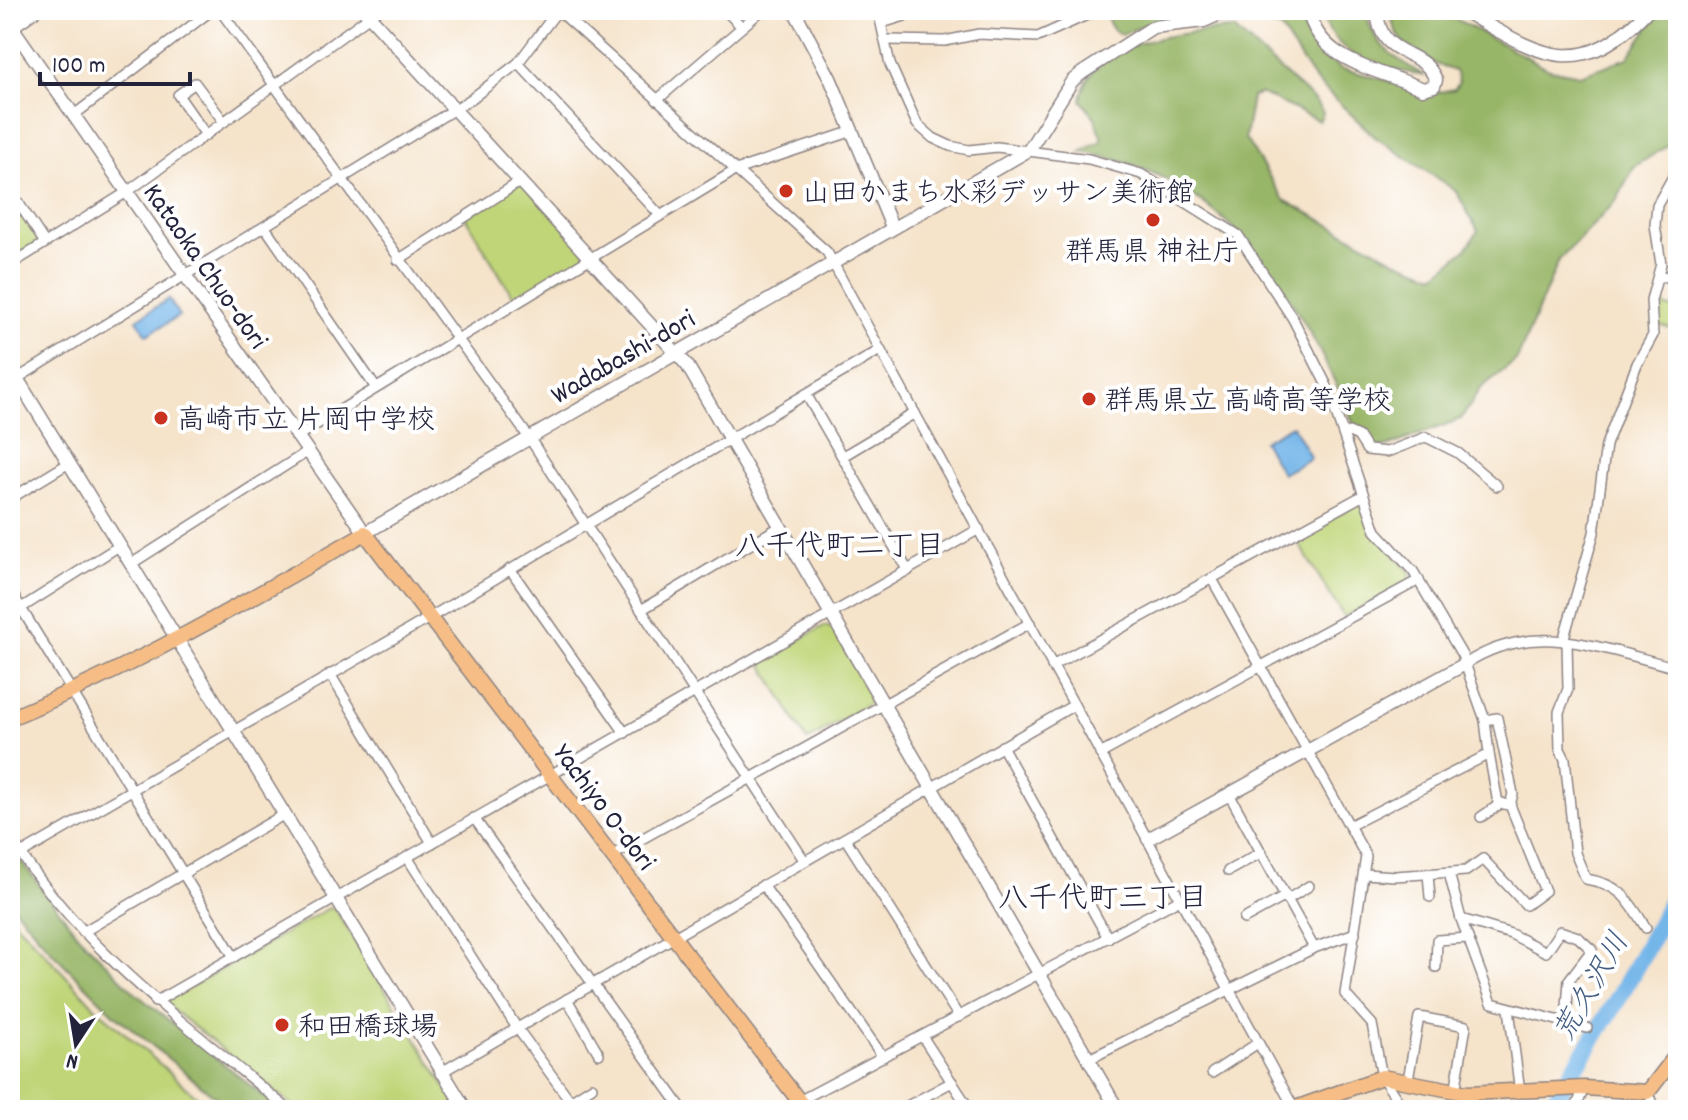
<svg xmlns="http://www.w3.org/2000/svg" width="1688" height="1120" font-family="Dekko,'Klee One',sans-serif">
<rect width="100%" height="100%" fill="#fff"/>
<filter id="ink" filterUnits="userSpaceOnUse"><feTurbulence type="fractalNoise" baseFrequency=".0125" numOctaves="2"/><feDisplacementMap in="SourceGraphic" scale="16" xChannelSelector="R" yChannelSelector="G"/><feConvolveMatrix kernelMatrix="1 2 1 2 8 2 1 2 1" color-interpolation-filters="sRGB"/></filter>
<filter id="wash" filterUnits="userSpaceOnUse"><feTurbulence type="fractalNoise" baseFrequency=".006" numOctaves="4" result="noise"/><feDisplacementMap in="SourceGraphic" scale="32" xChannelSelector="R" yChannelSelector="G"/><feGaussianBlur stdDeviation="1.8" result="paint"/><feColorMatrix in="noise" values="0 0 0 0 0 0 0 0 0 0 0 0 0 0 0 0 0 1.4 0 .05"/><feComposite in="paint" operator="in"/></filter>
<g filter="url(#wash)">
<rect width="100%" height="100%" fill="#f5e3ca"/>
<g fill="#c0d578" stroke="#717c5a" stroke-width="2">
<polygon points="521,181 592,257 517,303 465,217"/>
<polygon points="10,195 38,238 37,243 10,259"/>
<polygon points="1656,304 1678,310 1678,331 1659,325"/>
<polygon points="1357,504 1362,505 1373,531 1411,573 1409,582 1344,617 1295,538"/>
<polygon points="824,626 833,628 874,700 807,741 761,662"/>
<polygon points="329,908 335,909 460,1110 298,1110 167,1005 168,1000"/>
<polygon points="10,916 94,1006 212,1110 10,1110"/>
</g>
<g fill="#98b668" stroke="#5d6c52" stroke-width="2">
<path d="M1107,10h78l1,6 -31,4 -33,15c-10,-4 -16,-14 -15,-25z"/>
<path d="M1243,10h48l48,58 96,25 20,-4 4,-7 -4,-11c-34,-11 -60,-24 -65,-61h49l110,59 31,6 48,-17 32,-48h18v129l-44,28 -17,33 -58,60 -42,100 -35,27 -21,32 -75,28 -16,-1 -14,-17c-55,-128 -124,-254 -275,-277l21,-12 -7,-22 -14,-18c7,-62 106,-68 153,-71l82,73 7,11 -4,8 -59,-28 -8,4 -7,41 39,62 111,60 40,15 31,-26 12,-18 -22,-40 -81,-54 -61,-58 -34,-51 -39,-13z"/>
<path d="M1319,10h47c5,35 30,49 59,66 -50,-11 -85,-13 -106,-66z"/>
<polygon points="10,847 79,936 135,993 281,1110 231,1110 114,1014 53,953 10,903"/>
</g>
<g fill="#74b6e9" stroke="#4b6c92" stroke-width="2">
<polygon points="169,299 179,316 147,335 137,319"/>
<polygon points="1292,425 1311,458 1282,474 1263,441"/>
</g>
<g fill="none" stroke-linecap="round" stroke-linejoin="round">
<polyline stroke="#74b6e9" stroke-width="3" points="1394,1084 1412,1110"/>
<polyline stroke="#74b6e9" stroke-width="18" points="1549,1110 1619,997 1678,890"/>
</g>
</g>
<g filter="url(#ink)">
<g fill="none" stroke-linecap="round" stroke-linejoin="round">
<defs>
<g id="minor">
<polyline points="220,10 530,439 804,860"/>
<polyline points="558,10 827,252 1295,1110"/>
<polyline points="725,10 741,26"/>
<polyline points="878,10 890,64 917,124 933,138 950,146 969,150 997,147 1089,159 1141,174 1238,235 1293,319 1326,384 1376,531 1413,571 1462,655 1485,720 1489,754 1349,826"/>
<polyline points="882,23 924,10"/>
<polyline points="10,30 38,10"/>
<polyline points="886,40 945,41 979,34 1038,37 1087,15"/>
<polyline points="518,63 659,214"/>
<polyline points="657,100 762,10"/>
<polyline points="74,115 212,10"/>
<polyline points="206,135 178,95 195,83 224,122"/>
<polyline points="10,190 45,243"/>
<polyline points="265,227 376,388"/>
<polyline points="398,260 521,181"/>
<polyline points="10,265 127,192 378,10"/>
<polyline points="1659,277 1678,276"/>
<polyline points="10,383 471,99 518,63 558,10"/>
<polyline points="806,394 908,571"/>
<polyline points="1345,434 1349,432 1358,436 1367,450 1387,452 1426,437 1458,453 1497,486"/>
<polyline points="296,437 736,170 853,131"/>
<polyline points="843,456 915,413"/>
<polyline points="10,499 69,463"/>
<polyline points="131,564 307,452"/>
<polyline points="510,569 625,733"/>
<polyline points="1212,579 1366,856 1345,994 1372,1024 1382,1077 1404,1110"/>
<polyline points="10,590 234,957"/>
<polyline points="641,610 781,526"/>
<polyline points="10,615 119,546"/>
<polyline points="1563,641 1594,533 1606,445 1637,364 1653,335 1651,300 1661,264 1655,225 1657,205 1678,168"/>
<path d="M1567,641l1,48 -9,23 1,37 5,10 10,94 11,26c36,6 42,21 60,49"/>
<path d="M1465,664c71,-47 139,-14 213,4"/>
<polyline points="1052,666 1362,496"/>
<polyline points="330,674 432,843"/>
<polyline points="1002,746 1108,938"/>
<polyline points="1100,754 1419,580"/>
<polyline points="1489,754 1498,803 1510,805"/>
<polyline points="1229,794 1314,948"/>
<polyline points="1481,817 1502,803"/>
<polyline points="474,818 683,1110"/>
<path d="M10,837c73,116 177,187 279,273"/>
<polyline points="845,838 959,1017"/>
<polyline points="21,854 429,618 880,350"/>
<polyline points="611,856 1030,623"/>
<polyline points="407,857 517,1028 577,1110"/>
<polyline points="1228,871 1262,852"/>
<polyline points="1449,873 1461,919 1492,1003 1587,1028"/>
<polyline points="1364,874 1395,876 1466,871 1483,859 1526,905 1545,891 1510,805 1513,794 1497,718 1485,720"/>
<polyline points="1428,874 1430,897"/>
<polyline points="763,885 883,1057"/>
<polyline points="1288,899 1309,886"/>
<polyline points="1244,919 1286,896"/>
<polyline points="1461,919 1511,934 1546,952 1560,931 1578,937 1592,950 1569,980 1566,1021"/>
<polyline points="83,932 283,815"/>
<polyline points="1436,967 1437,940 1468,938"/>
<polyline points="567,999 599,1054"/>
<polyline points="155,1002 979,529"/>
<polyline points="1509,1009 1520,1092"/>
<polyline points="922,1036 970,1110"/>
<polyline points="1089,1059 1314,948 1355,933"/>
<polyline points="440,1073 1074,705"/>
<polyline points="1212,1073 1258,1043"/>
<polyline points="1408,1080 1419,1017 1466,1026 1455,1092"/>
<polyline points="1648,1092 1656,1110"/>
<polyline points="570,1101 592,1087"/>
<polyline points="782,1110 1180,899"/>
<polyline points="900,1110 952,1082"/>
<polyline points="1575,1110 1584,1088"/>
</g>
<g id="tertiary">
<polyline points="364,10 687,365 1118,1110"/>
<polyline points="794,10 830,78 892,227"/>
<path d="M1308,10c12,54 72,59 115,79l11,-3 2,-6c-14,-35 -57,-19 -59,-70"/>
<path d="M1462,10c77,44 115,75 186,0"/>
<polyline points="10,24 365,533 1029,150 1072,81 1082,73 1153,27 1204,21 1229,10"/>
<polyline points="10,367 466,1110"/>
<polyline points="1148,839 1465,664"/>
</g>
<g id="primary">
<path d="M10,718c124,-51 239,-118 355,-185l441,577"/>
<polyline points="1290,1110 1382,1077 1467,1093 1584,1088 1648,1092 1678,1053"/>
</g>
</defs>
<use href="#minor" stroke="#8c8282" stroke-width="12"/>
<use href="#tertiary" stroke="#8c8282" stroke-width="15"/>
<use href="#primary" stroke="#8c8282" stroke-width="17"/>
<use href="#minor" stroke="#fff" stroke-width="9"/>
<use href="#tertiary" stroke="#fff" stroke-width="12"/>
<use href="#primary" stroke="#f6be86" stroke-width="14"/>
</g>
</g>
<g fill="#c8321e" stroke="#fff" stroke-width="3">
<circle cx="786" cy="191" r="8"/>
<circle cx="1153" cy="220" r="8"/>
<circle cx="1089" cy="399" r="8"/>
<circle cx="161" cy="418" r="8"/>
<circle cx="282" cy="1025" r="8"/>
</g>
<g text-anchor="middle" stroke-width="8" stroke-linejoin="round" paint-order="stroke">
<g font-size="28" fill="#22223b" stroke="#fff" text-anchor="start">
<text x="802" y="201">山田かまち水彩デッサン美術館</text>
<text x="1153" y="260" text-anchor="middle">群馬県 神社庁</text>
<text x="1105" y="409">群馬県立 高崎高等学校</text>
<text x="177" y="428">高崎市立 片岡中学校</text>
<text x="298" y="1035">和田橋球場</text>
</g>
<g font-size="28" fill="#22223b" stroke="#fff">
<text transform="translate(207 265) rotate(55)" y="10">Kataoka Chuo-dori</text>
<text transform="translate(622 355) rotate(-30)" y="10">Wadabashi-dori</text>
<text transform="translate(606 806) rotate(53)" y="10">Yachiyo O-dori</text>
</g>
<g font-size="30" fill="#22223b" stroke="#fff">
<text x="840" y="555">八千代町二丁目</text>
<text x="1103" y="907">八千代町三丁目</text>
</g>
<g font-size="30" font-style="italic" fill="#435d81" stroke="#fff">
<text transform="translate(1590 986) rotate(-60)" y="10">荒久沢川</text>
</g>
</g>
<rect width="1688" height="1120" fill="none" stroke="#fff" stroke-width="40"/>
<g transform="translate(76 1044) rotate(192)" stroke="#ffffff" stroke-width="6" paint-order="stroke">
<path d="M0-6L14 30L0 20L-14 30Z" fill="#22223b"/>
<text y="-12" font-size="22" font-weight="bold" text-anchor="middle" fill="#22223b">N</text>
</g>
<path d="M40 72v12h150v-12" fill="none" stroke="#22223b" stroke-width="4"/>
<text x="52" y="72" font-size="24" fill="#22223b" stroke="#ffffff" stroke-width="6" paint-order="stroke">100 m</text>
</svg>
